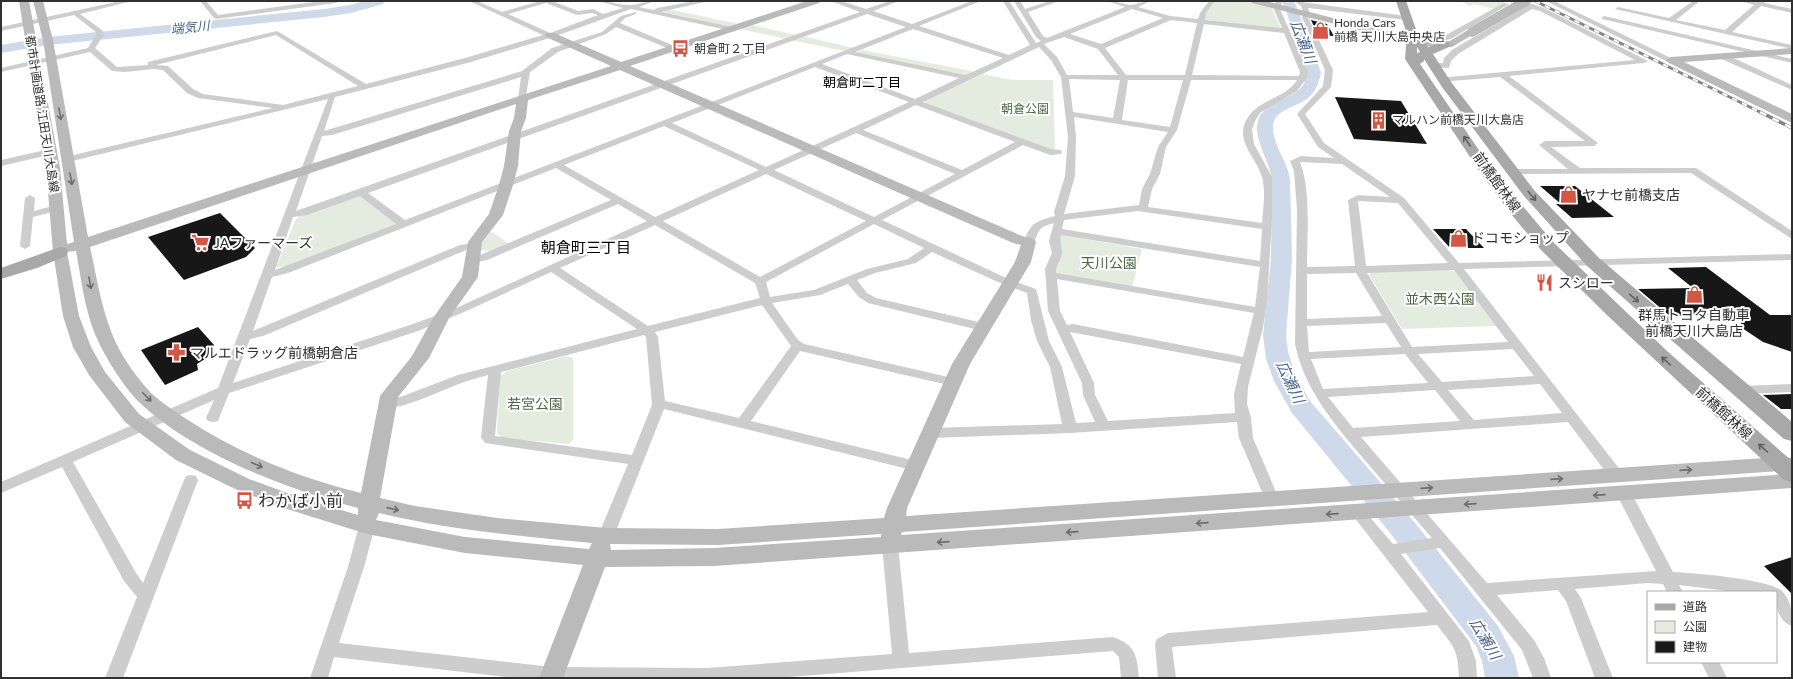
<svg xmlns="http://www.w3.org/2000/svg" width="1793" height="679" font-family="Lato,'Noto Sans JP',sans-serif">
<rect width="100%" height="100%" fill="#fff"/>
<g fill="#e4ece0">
<polygon points="1215,1 1249,1 1271,7 1281,28 1205,20 1206,13"/>
<polygon points="1460,1 1507,1 1494,9 1474,4 1470,6"/>
<polygon points="668,9 739,24 728,27 657,12"/>
<polygon points="752,25 796,35 786,39 740,29"/>
<polygon points="802,36 854,48 845,51 790,40"/>
<polygon points="862,50 971,71 973,72 967,75 855,53"/>
<polygon points="983,74 1012,80 1053,80 1055,149 1050,149 925,103 925,100"/>
<polygon points="356,196 362,196 397,223 394,226 284,267 276,267 296,219 299,216"/>
<polygon points="490,232 492,232 509,244 491,251 480,250 480,243"/>
<polygon points="1062,235 1142,249 1132,287 1057,274 1054,271 1058,237"/>
<polygon points="1449,270 1456,272 1498,326 1402,329 1369,275 1371,272"/>
<polygon points="566,356 573,358 573,440 569,444 502,438 497,433 500,376 507,371"/>
</g>
<g fill="none" stroke-linecap="round" stroke-linejoin="round">
<g fill="#ced9e9" fill-rule="evenodd">
<polygon points="365,1 385,1 383,4 351,13 324,17 48,45 1,53 1,45 48,37 324,9 350,5"/>
<path d="M1281,1h12l3,4 25,68c-2,8 -4,16 -10,22 -11,13 -37,12 -38,32 0,19 15,34 17,53l2,79 -6,76 2,17 7,22 15,27 101,117 87,108 16,30 5,22h-34l-3,-17 -6,-15 -85,-112 -99,-121 -18,-32 -8,-22 -3,-24 8,-76 1,-79c-2,-23 -30,-53 -4,-73 10,-7 22,-10 32,-18l4,-5 3,-11 -23,-68z"/>
</g>
</g>
<g fill="#171717">
<polygon points="1311,20 1327,24 1334,36 1318,35"/>
<polygon points="1335,97 1401,101 1427,144 1354,139"/>
<polygon points="1540,186 1575,186 1614,217 1572,218 1556,204 1561,204"/>
<polygon points="220,213 255,248 246,257 184,280 148,237"/>
<polygon points="1433,229 1466,229 1484,248 1450,248"/>
<polygon points="1706,267 1770,315 1792,315 1792,352 1763,342 1742,328 1738,308 1701,309 1708,315 1670,316 1638,289 1693,288 1668,268"/>
<polygon points="198,327 214,345 208,357 197,364 198,370 165,385 141,350"/>
<polygon points="1792,394 1792,409 1781,409 1763,395"/>
<polygon points="1792,557 1792,594 1764,566"/>
</g>
<g fill="none" stroke-linecap="round" stroke-linejoin="round">
<g fill="#cdcdcd" fill-rule="evenodd">
<path d="M120,1h12l-52,13 22,16 2,5 -9,13 22,19 31,-2v-3l129,-31 89,53 99,-26 78,-23 -74,-34h8l25,11 38,-11h12l26,10 15,-2 10,5 20,-6 -25,-7c11,0 21,4 32,4 7,0 16,-4 25,-4l-16,6 15,3 3,-2 38,-7h14l-49,11 72,15 3,2 -3,2 -101,-22 -78,28 -82,25 -136,35 -11,34 198,-60 30,-23 50,-16 19,-16 15,-4v2l-11,4 -5,5 59,25 -7,2 -56,-23 -10,7 -48,18 -28,20 -5,29h-6l-1,-2 3,-22 -189,58 -10,1 -26,75 564,-199 -29,-11h10l25,8 24,-8h9l-26,10 39,13 60,-23h9l-62,25 90,29 21,-10 -27,-44h6l27,42 5,-2 -5,-4 -22,-36h6l5,8 25,-8h9l-31,11 15,24 4,2 78,-31 -18,-6c9,0 16,3 23,4 5,0 13,-4 20,-4l-12,6 32,9 28,3 2,-6 9,-12h6l-9,12 -1,7 77,8 -9,-21 3,-3 -1,-3h6l1,3 -3,3 29,65 -1,6 -10,13 -36,21 -5,7 -4,10 2,15 18,33v41l-5,84 -4,25 -15,60 -1,17 4,14 2,20 26,61 -2,4 -5,1 -5,-1 -2,-4 -26,-61 -2,-16 -167,11 -139,5 -5,-2 -2,-3 2,-3 5,-2 131,-4 -12,-57 -13,-26 -6,-21 -4,-27 -29,-11 -66,-30 -16,11 -41,10 -18,7 10,13 9,5 111,26 2,3 -2,3 -4,1 -115,-28 -9,-6 -11,-13 -28,11 -48,8 26,37 6,4 153,35 2,3 -2,3 -4,1 -153,-35 -49,70 165,40 5,2 2,3 -2,3 -5,2 -252,-62 -50,127 -3,4 -5,2 -5,-2 -3,-4 30,-72 -143,-21 -4,-6 7,-62c-7,2 -14,4 -21,6 -19,6 -67,31 -84,26l-2,-3 2,-3 20,-5 55,-21 179,-46 -86,-57 -89,41 -44,18 -189,62 -11,28 -5,1 -5,-1 -2,-3 8,-18 -141,62 63,111 7,10 41,-103 2,-4 5,-1 5,1 2,4 -75,198h-18l32,-81 -13,-16 -62,-114 -61,26v-11l217,-94 110,-289 -260,63 -3,-1 -2,-2 2,-2 208,-49 -75,-10 -11,-5 -24,-23 -9,-1 -29,3 -13,-1 -22,-19 -89,20v-4l87,-20 8,-13v-3l-22,-17 -73,16v-4zM546,3l31,12 15,-2 6,2 -48,18 -42,-19zM1132,9l31,9 -62,26 -31,-10zM867,14l39,13 -501,193 -37,-27zM1171,20l26,3 -12,52h-59l-21,-27zM1204,24l80,9 16,39 -1,4 -107,-1zM913,29l90,29 -37,17 -111,-23zM276,35l82,51 -75,19 -80,-11 -10,-5 -25,-23 -12,-1zM1064,37l34,12 20,26h-51l-10,-18 -13,-13zM1039,47l12,13 10,17 7,60 -3,39 -11,36 1,4c-19,5 -25,7 -31,26l5,3 4,-1c7,-13 3,-16 21,-21l-5,18 3,12 -7,16 3,42 34,72 1,12 12,27 -19,1 -14,-56 -13,-26 -13,-52 -30,-11 -124,-58 141,-75 27,10 11,-1 1,-2 -1,-2 -10,-1 -128,-47zM847,54l112,24 -44,21 -93,-35zM815,67l94,35 -143,65 -94,-44zM1069,79l51,1 -7,38 -40,-6zM1128,80h55l-13,47 -48,-7zM1191,80h106c-11,18 -37,19 -49,37 -15,23 8,39 14,60 4,14 1,32 0,46l-114,-16 4,-18 8,-15 6,-27 11,-17zM916,105l99,37 -53,28 -99,-40zM1074,117l94,15 -10,15 -8,27 -8,15 -3,16 -75,9 11,-38 1,-39zM664,126l95,44 -104,47 -91,-52zM856,133l99,41 -81,43 -100,-47zM556,168l55,32 -131,55 -12,3 -1,2 1,2 4,1 15,-3 131,-56 29,17 -193,88 -44,16 -177,58 17,-44 13,-3 203,-86 12,-2 1,-2 -5,-3 -14,2 -207,86 19,-54 16,-4zM766,174l100,47 -106,56 -97,-56zM360,196l36,28 -121,46 18,-53 14,-2zM1138,211l124,18 -2,32 -198,-32 2,-9zM874,224l50,24 -16,11 -41,10 -53,21 -44,7 -4,-15zM655,225l100,58 5,15 -112,28 -88,-58zM1061,235l199,32 -5,40 -199,-34c-1,-7 5,-12 6,-19 1,-6 -3,-11 -1,-19zM1057,279l197,34 -11,44 -170,-33 -6,1 -7,-14zM762,305l29,41 -52,72 -74,-17 -7,-64 -3,-5zM1070,332l171,32 -7,30 1,19 -127,8 -13,-26 -1,-12zM644,335l2,2 6,68 -20,50 -137,-19 6,-64z"/>
<polygon points="200,1 206,1 218,15 321,1 339,1 336,3 216,19 214,18"/>
<path d="M1294,1l112,15 3,2 -3,2 -98,-12 2,6 -2,3 25,53 -2,17 -26,27 19,29 80,55 55,65 333,-9v6l-328,9 157,202 2,4 -2,4 -5,1 -5,-1 -43,-57 -207,15 126,146 169,-12 -40,-78 2,-4c9,-2 11,2 16,9l39,74c20,1 99,7 110,20 9,11 9,20 9,34 -15,-5 -16,-21 -16,-34h-41l-56,-7 4,7h-16l-4,-8 -15,-1 -73,6 6,9 32,80h-18l-29,-77 -8,-11 -61,5 37,45 10,18 7,20h-18l-11,-28 -82,-102 -39,6 68,87 7,20 1,17h-18c-1,-29 -5,-31 -22,-53l-265,22 4,31h-18l-3,-34 2,-5 11,-6 260,-21 -78,-100 2,-4 5,-1 5,1 31,36 39,-6c-22,-25 -43,-50 -64,-74 -31,-37 -63,-72 -73,-120l2,-134 -3,-39 -4,-10 11,-5 33,2 -16,-11 -21,-33 26,-28 2,-16 -23,-53 2,-3 -3,-8zM1300,162l42,2 48,33 -32,-2 -10,5 7,66 -48,1c0,-30 4,-78 -7,-105zM1358,201l40,2 50,60 -82,3zM1454,270l54,72 -96,5 -45,-74zM1356,273l26,43 -75,3v-45zM1386,323l15,24 -92,5 -2,-26zM1513,349l21,27 -92,6 -24,-28zM1405,354l23,29 -105,6 -12,-30zM1540,384l22,29 -88,7 -26,-30zM1435,390l25,31 -107,7 -25,-31z"/>
<path d="M1517,1c9,0 18,4 27,7l104,53 -4,2 -135,13 89,67 -4,3 -43,1 29,21h116l96,63v8l-101,-66 -180,1 -2,-2 2,-2 3,-1h54l-29,-24 6,-4h40l-85,-64 -49,4 -2,5h-3l-4,-2v-5l7,-2 186,-17 -95,-49 -8,-2 -74,45 -7,7 -2,7 -17,-1v-4h11l1,-5 8,-8 73,-43z"/>
<polygon points="1546,1 1554,1 1675,60 1671,62 1668,62"/>
<polygon points="1693,1 1700,1 1676,20 1725,30 1754,5 1741,1 1766,1 1764,3 1792,9 1792,13 1761,6 1732,32 1792,45 1792,49 1615,9 1618,7 1669,18"/>
<polygon points="1504,3 1509,4 1451,39 1435,42 1429,46 1425,44 1430,38 1446,35"/>
<polygon points="1604,16 1792,59 1792,63 1602,19 1602,17"/>
<polygon points="1719,54 1725,54 1792,85 1792,90 1719,58"/>
<polygon points="50,149 53,150 54,152 53,154 1,166 1,160"/>
<polygon points="30,195 35,198 34,211 56,205 61,208 59,210 33,217 30,246 25,249 20,246 25,198"/>
<polygon points="1792,384 1792,392 1740,394 1735,393 1734,390 1735,387 1740,386"/>
<path d="M367,520l5,2 3,4 -11,41 -25,76 213,24 155,1 185,-14 -10,-109 3,-4 5,-2 5,2 3,4 11,108 204,-16c23,8 24,19 26,41h-18l-2,-21 -6,-6 -336,27h-263l-180,-21 -6,21h-18l38,-111 11,-41 3,-4z"/>
<polygon points="1701,662 1719,662 1727,678 1709,678"/>
</g>
<g fill="#bababa" fill-rule="evenodd">
<path d="M19,1h10l31,167 7,76 7,-2 -31,-202 -10,-39h10l10,39 35,197 523,-171 -65,-29 -1,-2 1,-2h8l67,29 186,-61h14l-2,2 -189,63 392,170 12,3 2,3 -5,20 -61,102 -63,144 -1,8 875,-59 11,1v14l-11,-1 -879,61 -1,3 891,-61v14l-1078,78 -109,1 -42,111h-24l44,-113 -118,-12 -98,-19 -80,-25 -52,-20 -59,-29 -51,-38 -36,-47 -16,-28 -10,-31 -10,-64 -7,-84zM620,70l393,173 8,2 -6,17 -63,102 -65,144 -3,10 -166,11 -112,-1 -109,-10 -82,-12 -35,-8 18,-101 31,-39 20,-40 29,-41 4,-35 21,-27 10,-30 5,-19 3,-35 5,-13 2,-18zM516,104l-2,14 -5,13 -5,35 -5,19 -10,29 -21,28 -6,35 -29,41 -21,38 -32,40 -19,97c-61,-15 -121,-39 -173,-73 -13,-8 -26,-17 -37,-27 -13,-14 -27,-33 -35,-50 -14,-30 -19,-64 -26,-96zM76,251c6,31 9,65 24,94 9,18 25,43 39,57 53,51 149,88 219,106v7l-57,-17 -52,-19 -59,-29 -51,-36 -34,-42 -14,-25 -12,-31 -12,-64zM379,513c70,17 142,23 213,30l-3,6 -124,-12 -89,-17zM881,534v3l-167,11 -103,2 -1,-6 108,1z"/>
<polygon points="1250,1 1266,1 1420,40 1450,41 1468,30 1476,30 1477,32 1452,47 1420,46 1252,3"/>
<polygon points="1792,48 1792,54 1684,62 1792,114 1792,123 1667,62 1666,60 1671,57"/>
</g>
<g fill="#a8a8a8" fill-rule="evenodd">
<path d="M1396,1h10l11,31 11,15 17,-5 4,1 2,2 -2,2 -16,7 18,28 83,108 65,68 193,164v19l-8,-2 -197,-173 -63,-70 -82,-109 -18,-28v2l-4,3 74,108 59,70 114,109 125,110v21l-8,-2 -175,-163 -68,-67 -30,-36 -29,-39 -77,-116 2,-25zM1417,47l3,5 -3,1z"/>
<polygon points="60,247 66,248 68,252 66,256 37,268 1,279 1,268"/>
</g>
<defs>
<polyline id="rail-far1" points="1535,1 1762,113"/>
<polyline id="rail" points="1760,112 1792,128"/>
</defs>
<use href="#rail-far1" stroke="#858585" stroke-width="3"/>
<use href="#rail" stroke="#858585" stroke-width="3.5"/>
<use href="#rail-far1" stroke="#fff" stroke-width="2" stroke-dasharray="5.5" stroke-linecap="butt"/>
<use href="#rail" stroke="#fff" stroke-width="2.5" stroke-dasharray="7" stroke-linecap="butt"/>
<polyline stroke="#bababa" stroke-width="10" points="1472,32 1526,1"/>
</g>
<defs><path id="oneway-shaft" d="M-6 0H5M1.5-3L5.5 0L1.5 3" fill="none" stroke-width="1.6" stroke-linecap="round" stroke-linejoin="round"/></defs>
<g stroke="#6e6e6e">
<use href="#oneway-shaft" transform="translate(60 114) rotate(80)"/>
<use href="#oneway-shaft" transform="translate(71 179) rotate(80)"/>
<use href="#oneway-shaft" transform="translate(90 283) rotate(80)"/>
<use href="#oneway-shaft" transform="translate(147 397) rotate(46)"/>
<use href="#oneway-shaft" transform="translate(257 465) rotate(24)"/>
<use href="#oneway-shaft" transform="translate(1686 470) rotate(-4)"/>
<use href="#oneway-shaft" transform="translate(1557 479) rotate(-4)"/>
<use href="#oneway-shaft" transform="translate(1427 488) rotate(-4)"/>
<use href="#oneway-shaft" transform="translate(1599 495) rotate(176)"/>
<use href="#oneway-shaft" transform="translate(1470 504) rotate(176)"/>
<use href="#oneway-shaft" transform="translate(393 509) rotate(13)"/>
<use href="#oneway-shaft" transform="translate(1332 514) rotate(176)"/>
<use href="#oneway-shaft" transform="translate(1202 523) rotate(176)"/>
<use href="#oneway-shaft" transform="translate(1072 532) rotate(176)"/>
<use href="#oneway-shaft" transform="translate(943 542) rotate(176)"/>
</g>
<g stroke="#606060">
<use href="#oneway-shaft" transform="translate(1467 141) rotate(-124)"/>
<use href="#oneway-shaft" transform="translate(1532 196) rotate(50)"/>
<use href="#oneway-shaft" transform="translate(1634 298) rotate(41)"/>
<use href="#oneway-shaft" transform="translate(1666 361) rotate(-138)"/>
<use href="#oneway-shaft" transform="translate(1763 448) rotate(-138)"/>
</g>
<defs>
<symbol id="shop-bare" viewBox="-9 -9 18 18"><path d="M-5-2.5h2.3a2.7 3.5 0 0 1 5.4 0H5L5.5 6h-11ZM-1.5-2.5h3a1.5 2.3 0 0 0-3 0Z" fill="#d45746" stroke="#fff" stroke-width="2.5" paint-order="stroke"/></symbol>
<symbol id="bus-bare" viewBox="-9 -9 18 18"><path d="M-5-6H5V4H4V6H2V4H-2V6H-4V4H-5ZM-3.5-4V0h7V-4ZM-3.5 1.2v1.5H-2V1.2ZM2 1.2v1.5H3.5V1.2Z" fill="#d45746" stroke="#fff" stroke-width="2.5" paint-order="stroke"/></symbol>
<symbol id="building-bare" viewBox="-9 -9 18 18"><path d="M-4-6H4V6H1V3H-1V6H-4ZM-2.5-4.3h1.7v1.8h-1.7ZM.8-4.3h1.7v1.8H.8ZM-2.5-1h1.7V.8h-1.7ZM.8-1h1.7V.8H.8Z" fill="#d45746" stroke="#fff" stroke-width="2.5" paint-order="stroke"/></symbol>
<symbol id="supermarket-bare" viewBox="-9 -9 18 18"><path d="M-6-5.5h2.5l.6 2H6L4.5 2H-2.5L-4.4-4H-6ZM-1.5 3.2a1.3 1.3 0 1 0 .1 0ZM3 3.2a1.3 1.3 0 1 0 .1 0Z" fill="#d45746" stroke="#fff" stroke-width="2.5" paint-order="stroke"/></symbol>
<symbol id="restaurant-bare" viewBox="-9 -9 18 18"><path d="M-5-6h1v4h1v-4h1v4h1v-4h1v5L-1.5 .5V6h-2V.5L-5-1ZM5-6V6H3V1.5H1.5Q1.5-4 5-6Z" fill="#d45746" stroke="#fff" stroke-width="2.5" paint-order="stroke"/></symbol>
<symbol id="pharmacy-bare" viewBox="-9 -9 18 18"><path d="M-2-6h4v4h4v4h-4v4h-4v-4h-4v-4h4Z" fill="#d45746" stroke="#fff" stroke-width="2.5" paint-order="stroke"/></symbol>
</defs>
<g fill-rule="evenodd">
<use href="#shop-bare" x="1308" y="18" width="25" height="25"/>
<use href="#bus-bare" x="668" y="36" width="25" height="25"/>
<use href="#building-bare" x="1366" y="108" width="25" height="25"/>
<use href="#shop-bare" x="1556" y="182" width="25" height="25"/>
<use href="#shop-bare" x="1446" y="226" width="25" height="25"/>
<use href="#supermarket-bare" x="188" y="230" width="25" height="25"/>
<use href="#restaurant-bare" x="1532" y="270" width="25" height="25"/>
<use href="#shop-bare" x="1682" y="282" width="25" height="25"/>
<use href="#pharmacy-bare" x="164" y="340" width="25" height="25"/>
<use href="#bus-bare" x="232" y="488" width="25" height="25"/>
</g>
<g text-anchor="middle" stroke-width="4" stroke-linejoin="round" paint-order="stroke">
<g font-size="12" fill="#303030" stroke="#fff" text-anchor="start">
<text x="1334" y="27">Honda Cars<tspan x="1334" dy="14">前橋 天川大島中央店</tspan></text>
<text x="694" y="53">朝倉町２丁目</text>
<text x="1392" y="124">マルハン前橋天川大島店</text>
</g>
<g font-size="12" fill="#4c6842" stroke="#fff">
<text x="1025" y="113">朝倉公園</text>
</g>
<g font-size="12" fill="#303030" stroke="#fff">
<text transform="translate(42 114) rotate(81)" y="4">都市計画道路 江田天川大島線</text>
</g>
<g font-size="13" font-style="italic" fill="#46638a" stroke="#fff">
<text transform="translate(190 27) rotate(-6)" y="5">端気川</text>
</g>
<g font-size="13" fill="#000" stroke="#fff">
<text x="862" y="87">朝倉町二丁目</text>
</g>
<g font-size="14" fill="#303030" stroke="#fff">
<text transform="translate(1497 182) rotate(54)" y="5">前橋館林線</text>
<text transform="translate(1724 413) rotate(42)" y="5">前橋館林線</text>
</g>
<g font-size="14" fill="#303030" stroke="#fff" text-anchor="start">
<text x="1582" y="200">ヤナセ前橋支店</text>
<text x="1471" y="243">ドコモショップ</text>
<text x="214" y="248">JAファーマーズ</text>
<text x="1558" y="288">スシロー</text>
<text x="1694" y="320" text-anchor="middle">群馬トヨタ自動車<tspan x="1694" dy="16">前橋天川大島店</tspan></text>
<text x="190" y="358">マルエドラッグ前橋朝倉店</text>
</g>
<g font-size="14" fill="#4c6842" stroke="#fff">
<text x="1109" y="268">天川公園</text>
<text x="1440" y="304">並木西公園</text>
<text x="535" y="409">若宮公園</text>
</g>
<g font-size="15" font-style="italic" fill="#46638a" stroke="#fff">
<text transform="translate(1303 42) rotate(69)" y="5">広瀬川</text>
<text transform="translate(1290 382) rotate(65)" y="5">広瀬川</text>
<text transform="translate(1485 639) rotate(59)" y="5">広瀬川</text>
</g>
<g font-size="15" fill="#000" stroke="#fff">
<text x="586" y="253">朝倉町三丁目</text>
</g>
<g font-size="17" fill="#303030" stroke="#fff" text-anchor="start">
<text x="258" y="507">わかば小前</text>
</g>
</g>
<rect width="1793" height="679" fill="none" stroke="#303030" stroke-width="4"/>
<rect x="1647" y="591" width="130" height="72" fill="#ffffff" stroke="#acacac"/>
<rect x="1655" y="604" width="20" height="6" fill="#a8a8a8" stroke="#acacac"/>
<text x="1683" y="611" font-size="12" fill="#303030">道路</text>
<rect x="1655" y="621" width="20" height="12" fill="#e4ece0" stroke="#acacac"/>
<text x="1683" y="631" font-size="12" fill="#303030">公園</text>
<rect x="1655" y="641" width="20" height="12" fill="#171717" stroke="#acacac"/>
<text x="1683" y="651" font-size="12" fill="#303030">建物</text>
</svg>
